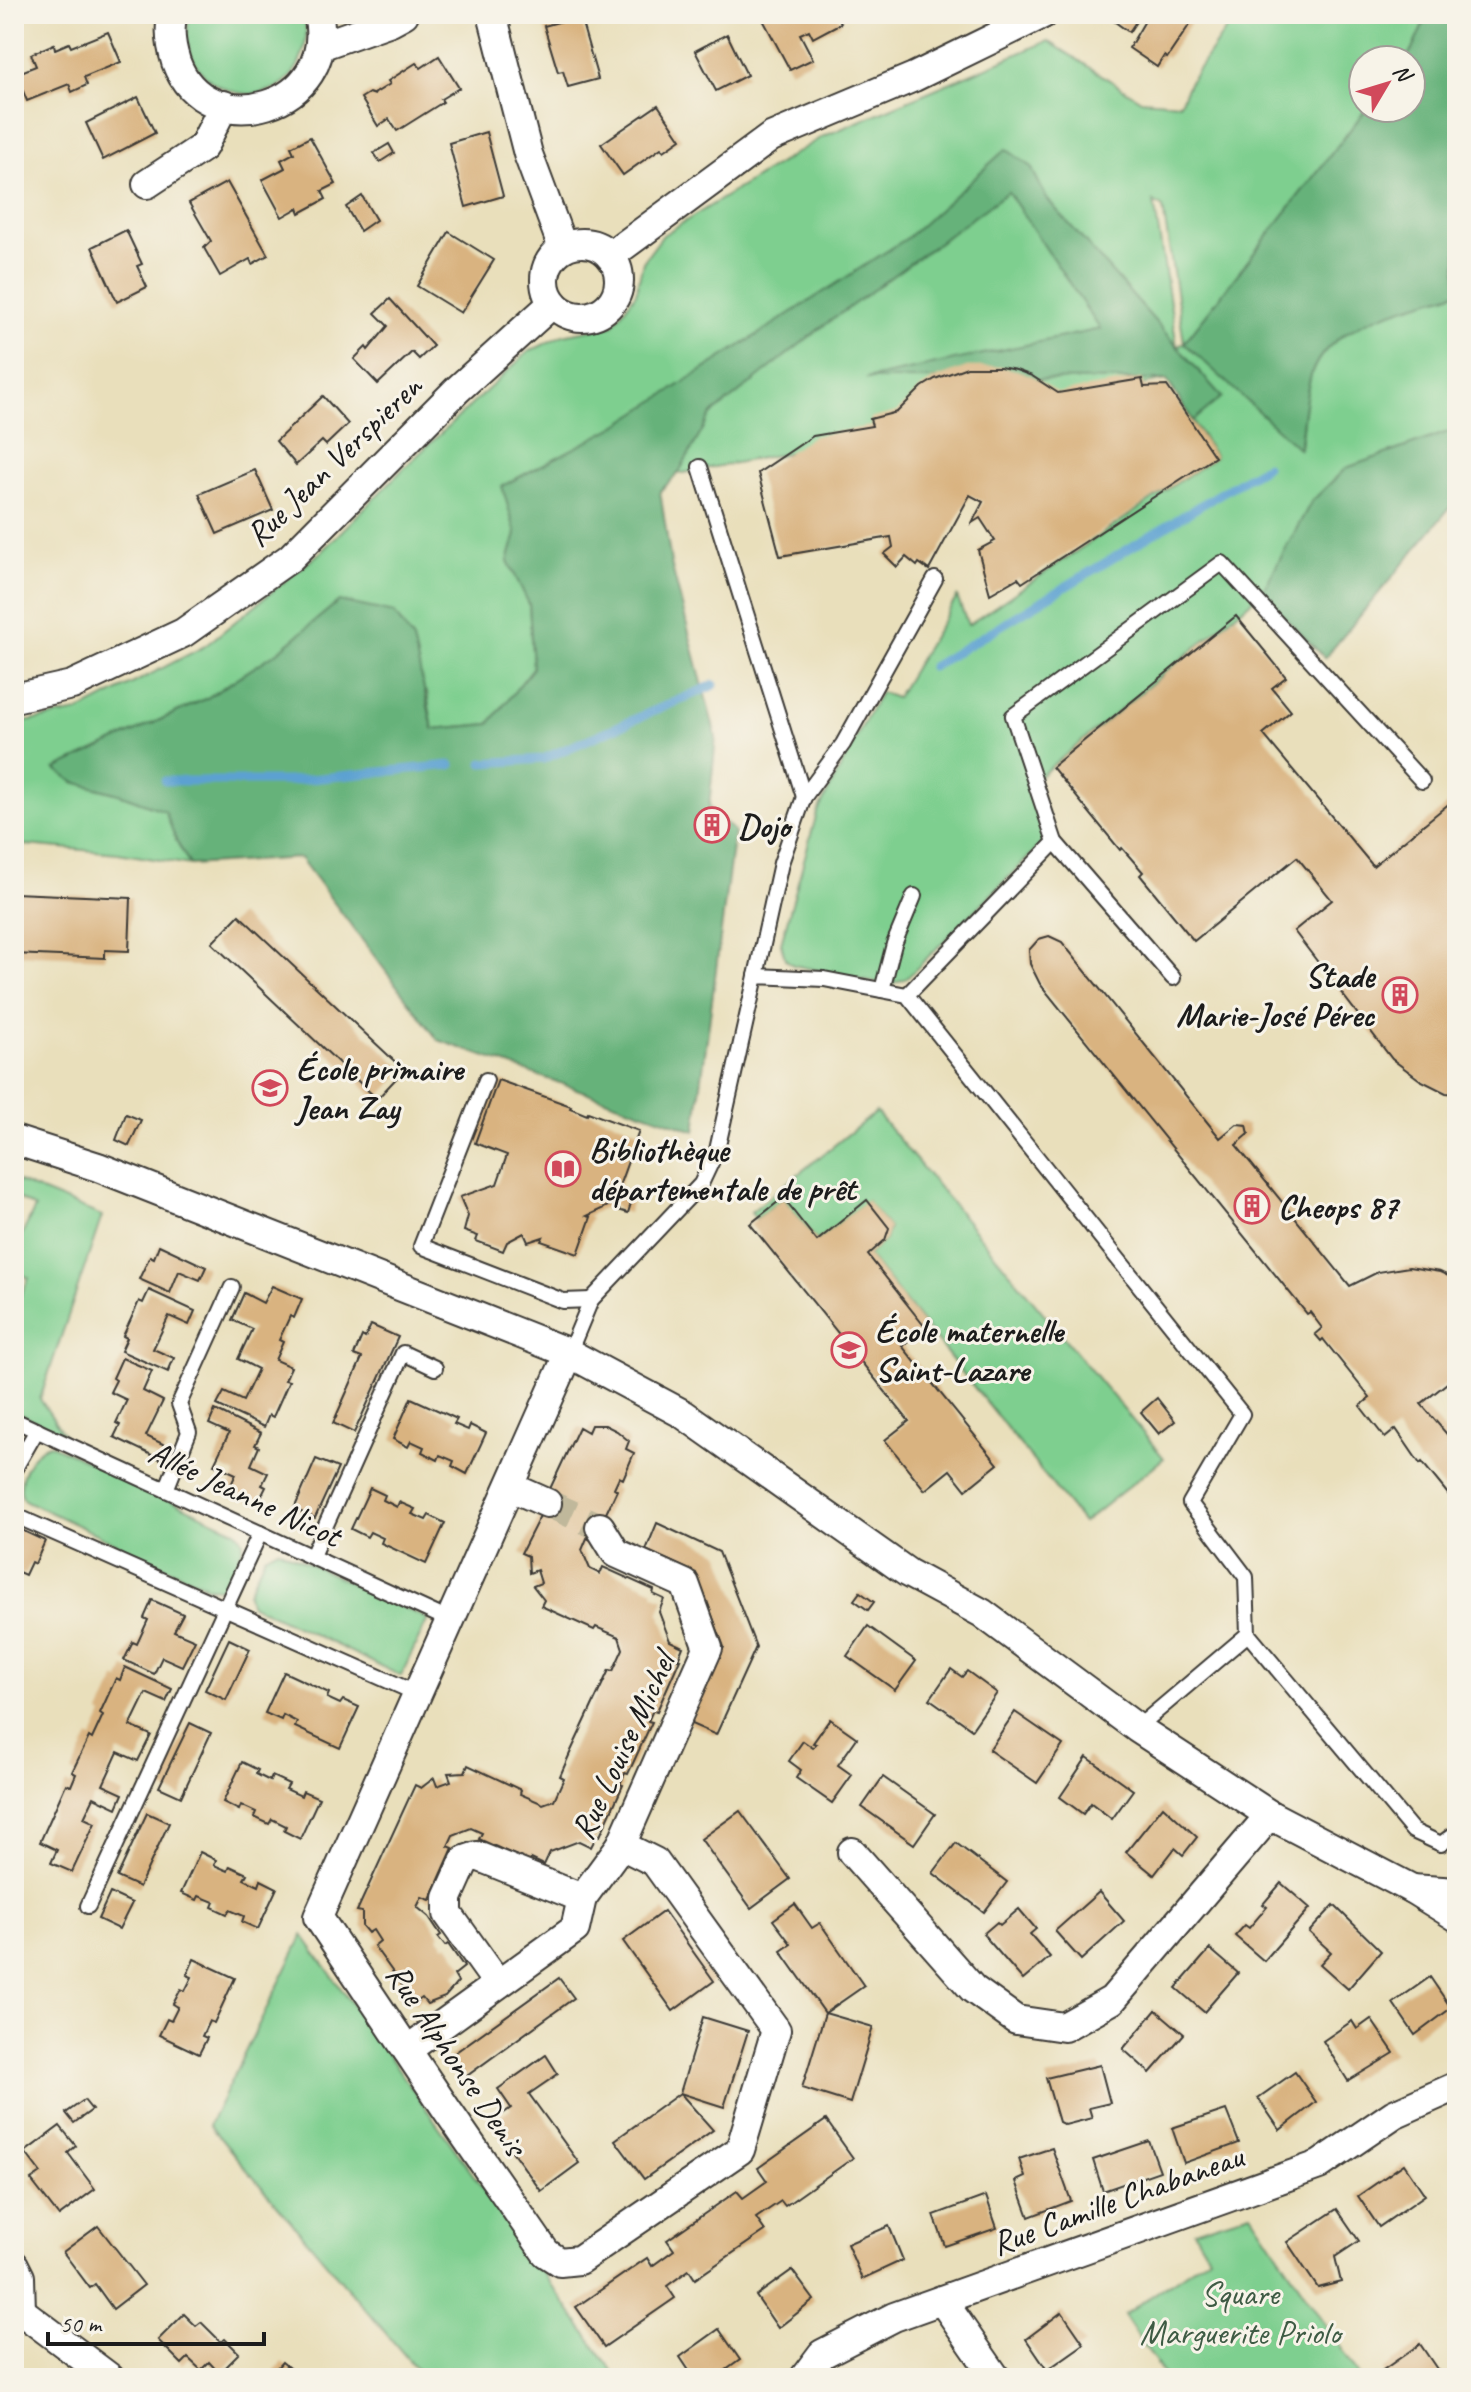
<svg xmlns="http://www.w3.org/2000/svg" width="1471" height="2392" font-family="Caveat,sans-serif">
<rect width="100%" height="100%" fill="#f7f3e8"/>
<filter id="ink" filterUnits="userSpaceOnUse"><feTurbulence type="fractalNoise" baseFrequency=".0125" numOctaves="2"/><feDisplacementMap in="SourceGraphic" scale="16" xChannelSelector="R" yChannelSelector="G"/><feConvolveMatrix kernelMatrix="1 2 1 2 8 2 1 2 1" color-interpolation-filters="sRGB"/></filter>
<filter id="wash" filterUnits="userSpaceOnUse"><feTurbulence type="fractalNoise" baseFrequency=".006" numOctaves="4" result="noise"/><feDisplacementMap in="SourceGraphic" scale="32" xChannelSelector="R" yChannelSelector="G"/><feGaussianBlur stdDeviation="1.8" result="paint"/><feColorMatrix in="noise" values="0 0 0 0 0 0 0 0 0 0 0 0 0 0 0 0 0 1.4 0 .05"/><feComposite in="paint" operator="in"/></filter>
<g filter="url(#wash)">
<rect width="100%" height="100%" fill="#e9dfbb"/>
<g fill="#7ecf8f" stroke="#4d7656" stroke-width="2" fill-rule="evenodd">
<path d="M190,14h113c5,15 4,28 -1,42 -24,70 -133,35 -112,-42z"/>
<path d="M1237,14h191l-16,36 -8,10h-41v48h4l-182,234 115,106c3,-23 4,-51 11,-73 19,-55 98,-67 146,-83v141l-9,-1 -102,36 -35,34 -17,64 -266,220 19,27 -3,29 -137,136 -18,7 -96,-20 -8,-6 -4,-16 36,-130 63,-121 16,6 61,-101 11,28 247,-168 -48,-77 -489,94 -149,130 4,64 -44,56 -56,5 -6,-36 -88,-92 -60,50 -72,47 -151,71 18,13 45,12 47,17 10,29 14,25 -72,-12 -92,-8 -12,2v-123l64,-12 127,-66 116,-94 86,-87 121,-113 35,-17 50,-10 23,-32 7,-31 20,-27 159,-98 226,-96 93,59 39,3 10,-22zM1154,202l9,6 21,134 -7,5z"/>
<polygon points="876,1112 1164,1458 1083,1523 868,1255 885,1240 889,1228 867,1201 817,1241 783,1198 756,1219 751,1212"/>
<polygon points="14,1180 102,1216 40,1399 64,1435 14,1411 14,1308 29,1278 14,1270 14,1251 35,1208 14,1196"/>
<path d="M50,1444l186,87c3,4 6,6 7,11 1,11 -16,40 -24,46l-11,-1 -184,-87c-11,-17 8,-52 26,-56z"/>
<polygon points="278,1549 428,1619 401,1676 250,1604 248,1593 265,1556"/>
<polygon points="303,1935 614,2373 605,2378 424,2378 209,2125"/>
<polygon points="1251,2213 1361,2378 1166,2378 1124,2315 1209,2256 1194,2231"/>
</g>
<g fill="#66b27a" stroke="#41674b" stroke-width="2">
<path d="M1428,14h29v278c-47,15 -129,30 -146,83 -7,23 -8,51 -12,74l-115,-106 183,-235h44v-48h-7l8,-10z"/>
<polygon points="1006,149 1031,167 1047,199 1222,397 1193,421 1167,380 866,379 1100,329 1008,192 818,330 711,415 678,474 660,491 671,563 716,737 709,807 734,831 695,1131 438,1040 300,858 190,865 176,840 165,811 119,794 74,782 55,769 207,698 279,651 339,601 394,613 413,640 433,729 489,724 533,668 529,604 508,561 516,534 502,486 613,428 907,238"/>
<polygon points="1448,432 1457,433 1457,499 1325,658 1261,594 1311,502 1346,468"/>
</g>
<g fill="none" stroke-linecap="round" stroke-linejoin="round">
<g stroke="#5ca1d1" stroke-width="9">
<polyline points="932,667 1266,466"/>
<polyline points="483,763 543,759 714,685"/>
<polyline points="165,781 290,781 451,765"/>
</g>
</g>
<g id="blocks">
<g fill="#d9b380">
<polygon points="760,14 837,14 841,23 813,38 809,30 800,34 813,59 790,70"/>
<polygon points="1115,14 1141,14 1129,32 1111,19"/>
<polygon points="1149,14 1192,14 1194,18 1167,58 1164,56 1157,67 1129,48"/>
<polygon points="580,16 598,79 568,87 563,71 558,72 544,26"/>
<polygon points="108,32 121,62 84,77 87,85 72,92 69,84 27,101 16,74 36,66 31,54 54,44 55,49 69,43 71,47"/>
<polygon points="727,34 747,75 716,91 695,51"/>
<polygon points="439,56 459,88 441,99 443,102 397,131 389,119 378,126 361,98 369,93 375,95 374,94 390,84 388,81 416,63 421,68"/>
<polygon points="138,97 155,133 103,160 86,123"/>
<polygon points="658,105 681,139 664,151 661,148 623,175 601,144"/>
<polygon points="486,132 503,196 466,207 449,143"/>
<polygon points="310,137 336,184 322,191 326,199 300,213 298,208 282,217 262,180 285,168 281,160 294,153 291,147"/>
<polygon points="389,144 394,153 380,162 374,153"/>
<polygon points="227,182 268,255 252,264 250,259 220,276 204,248 211,241 189,203"/>
<polygon points="362,196 376,220 360,231 346,207"/>
<polygon points="126,230 142,264 137,266 147,287 117,302 92,247"/>
<polygon points="449,232 494,260 461,313 417,286"/>
<polygon points="390,299 433,346 419,359 412,352 378,384 354,359 366,347 368,350 388,326 375,313"/>
<polygon points="967,367 1000,367 1016,370 1032,376 1058,393 1142,379 1144,387 1167,386 1215,457 1022,583 1018,578 990,594 978,550 995,541 980,518 972,523 983,502 970,495 929,570 919,563 917,566 906,557 897,567 884,554 893,547 891,537 780,556 758,473 813,436 872,426 870,419 897,412 922,387 935,379"/>
<polygon points="323,396 348,424 326,445 322,441 296,465 276,441"/>
<polygon points="255,470 273,510 217,534 199,494"/>
<polygon points="1236,616 1286,677 1272,688 1291,711 1263,734 1373,866 1457,797 1457,1094 1446,1093 1420,1080 1392,1059 1294,931 1332,900 1297,857 1194,941 1140,875 1143,872 1122,848 1120,850 1052,767"/>
<polygon points="716,815 722,824 707,835 701,826"/>
<polygon points="14,893 131,898 129,951 105,950 105,958 14,954"/>
<polygon points="239,915 404,1070 377,1099 212,943"/>
<polygon points="1049,936 1062,942 1220,1138 1237,1124 1247,1125 1249,1134 1236,1145 1350,1286 1378,1272 1409,1267 1440,1272 1457,1280 1457,1375 1421,1404 1457,1446 1457,1510 1450,1501 1452,1499 1422,1462 1420,1464 1396,1429 1385,1438 1360,1406 1370,1398 1323,1339 1321,1341 1315,1334 1322,1328 1310,1312 1307,1314 1040,984 1030,964 1029,950 1039,939"/>
<polygon points="498,1080 571,1106 570,1108 587,1115 588,1112 639,1131 618,1189 626,1192 631,1203 628,1213 618,1210 614,1203 587,1216 591,1217 578,1254 541,1241 543,1237 528,1242 524,1233 507,1242 503,1251 476,1241 478,1236 464,1231 468,1216 460,1197 497,1184 507,1155 475,1143"/>
<polygon points="126,1114 141,1120 129,1146 116,1140"/>
<polygon points="783,1198 817,1241 867,1200 889,1228 885,1240 868,1255 925,1327 902,1346 998,1464 966,1490 950,1470 925,1490 885,1440 909,1421 750,1224"/>
<polygon points="159,1245 206,1267 200,1280 179,1271 170,1293 139,1279 150,1256 154,1258"/>
<polygon points="272,1286 302,1299 294,1318 290,1316 279,1340 283,1342 275,1360 291,1367 285,1380 289,1381 273,1417 269,1415 264,1427 217,1405 224,1392 243,1401 258,1369 238,1359 252,1329 232,1320 244,1293 263,1303"/>
<polygon points="149,1290 195,1311 189,1325 169,1316 153,1349 174,1358 168,1372 121,1351 127,1338 123,1336 131,1319 139,1301 143,1303"/>
<polygon points="371,1325 398,1337 354,1433 333,1423 362,1358 354,1355 362,1336 365,1338"/>
<polygon points="122,1358 152,1371 143,1391 163,1401 146,1436 167,1446 160,1459 114,1437 120,1425 116,1423 127,1400 110,1392 116,1380 113,1378"/>
<polygon points="411,1398 457,1419 454,1424 468,1430 470,1425 486,1433 467,1474 452,1466 454,1461 440,1455 438,1460 422,1452 424,1447 411,1441 408,1447 393,1439"/>
<polygon points="1157,1398 1175,1421 1159,1434 1141,1412"/>
<polygon points="215,1410 261,1433 255,1445 259,1447 251,1465 268,1473 262,1485 266,1487 257,1505 228,1491 236,1474 214,1464 229,1433 209,1424"/>
<polygon points="591,1425 605,1425 617,1431 629,1441 626,1449 634,1453 623,1479 619,1477 614,1488 617,1490 593,1541 587,1538 582,1550 590,1569 600,1574 603,1567 654,1590 653,1594 664,1599 659,1612 670,1641 683,1647 678,1659 680,1659 657,1711 653,1710 648,1721 652,1722 628,1774 625,1773 620,1784 623,1785 600,1836 597,1835 591,1847 579,1841 550,1852 544,1865 531,1859 530,1862 479,1839 482,1833 471,1828 453,1835 448,1846 453,1848 430,1900 422,1897 417,1907 429,1917 441,1935 438,1937 445,1946 448,1944 464,1967 454,1975 458,1982 445,1997 427,2004 422,1998 415,2003 374,1946 380,1941 373,1930 368,1933 362,1926 362,1912 357,1911 415,1785 421,1788 434,1778 437,1786 451,1781 448,1773 465,1772 468,1765 521,1790 520,1794 543,1804 554,1800 564,1778 560,1776 571,1751 609,1670 613,1671 623,1649 619,1637 596,1627 594,1630 541,1606 544,1600 533,1586 541,1583 537,1570 529,1573 528,1556 521,1553 552,1492 549,1491 579,1427 588,1432"/>
<polygon points="316,1459 338,1468 315,1518 294,1509"/>
<polygon points="370,1488 385,1495 383,1500 397,1507 399,1502 415,1509 412,1514 426,1520 429,1515 445,1523 426,1564 381,1543 383,1538 370,1532 367,1537 351,1529"/>
<polygon points="657,1523 719,1552 756,1647 716,1735 689,1723 724,1647 696,1573 646,1550"/>
<polygon points="15,1527 45,1541 35,1564 31,1562 25,1575 14,1570"/>
<polygon points="860,1592 874,1602 868,1610 854,1600"/>
<polygon points="152,1600 183,1614 174,1631 195,1640 182,1666 162,1657 154,1674 124,1660 133,1642 137,1644 148,1620 144,1618"/>
<polygon points="868,1626 916,1661 895,1690 847,1656"/>
<polygon points="229,1639 250,1649 226,1700 205,1690"/>
<polygon points="125,1667 172,1689 166,1702 146,1693 130,1726 151,1735 138,1761 118,1752 103,1785 123,1794 117,1808 94,1797 84,1818 95,1823 72,1872 51,1863 57,1850 40,1842 66,1784 71,1786 76,1774 72,1772 89,1737 92,1739 98,1726 103,1715 100,1713 116,1678 120,1680"/>
<polygon points="951,1669 962,1677 967,1671 997,1693 972,1729 930,1699"/>
<polygon points="284,1672 329,1693 327,1698 340,1704 343,1700 359,1707 340,1748 295,1727 297,1722 283,1715 281,1720 265,1713"/>
<polygon points="1015,1712 1063,1745 1037,1783 989,1750"/>
<polygon points="830,1719 857,1738 838,1765 852,1775 832,1803 796,1778 801,1770 789,1761 803,1741 813,1748 816,1744 813,1743"/>
<polygon points="190,1723 211,1733 181,1797 159,1787"/>
<polygon points="1087,1757 1133,1790 1112,1819 1091,1803 1083,1814 1060,1797"/>
<polygon points="242,1762 258,1770 256,1774 270,1781 272,1776 289,1784 286,1789 301,1796 303,1791 319,1798 300,1839 284,1831 286,1826 272,1819 269,1824 254,1817 256,1812 241,1805 239,1810 223,1802"/>
<polygon points="883,1777 935,1814 914,1844 862,1807"/>
<polygon points="1163,1806 1197,1837 1183,1855 1175,1848 1154,1875 1126,1852"/>
<polygon points="740,1811 790,1879 751,1908 701,1839"/>
<polygon points="147,1813 169,1823 139,1887 117,1877"/>
<polygon points="956,1843 1007,1882 984,1912 933,1873"/>
<polygon points="200,1852 216,1860 214,1865 228,1871 230,1866 247,1874 244,1879 259,1886 261,1880 277,1888 258,1929 242,1922 244,1916 230,1910 227,1914 212,1907 214,1902 199,1896 197,1900 181,1893"/>
<polygon points="1281,1883 1310,1908 1264,1961 1235,1936 1245,1925 1249,1928 1267,1907 1263,1904"/>
<polygon points="1099,1892 1124,1921 1081,1960 1055,1931"/>
<polygon points="110,1893 132,1903 119,1929 98,1919"/>
<polygon points="795,1904 812,1928 820,1923 864,1986 825,2013 781,1951 791,1944 773,1920"/>
<polygon points="1334,1905 1381,1951 1348,1989 1320,1964 1331,1952 1309,1932"/>
<polygon points="1019,1909 1036,1929 1030,1934 1050,1957 1023,1980 983,1934 997,1922 1000,1925"/>
<polygon points="664,1911 714,1981 673,2011 623,1941"/>
<polygon points="1210,1949 1238,1973 1204,2012 1176,1988"/>
<polygon points="194,1959 235,1978 214,2023 209,2021 202,2036 207,2038 199,2054 159,2035 167,2019 171,2021 178,2007 173,2004 181,1989 185,1991 192,1977 187,1975"/>
<polygon points="1430,1977 1451,2008 1415,2035 1393,2003"/>
<polygon points="559,1978 574,1998 464,2078 449,2057"/>
<polygon points="1156,2010 1184,2034 1150,2073 1123,2049"/>
<polygon points="825,2013 873,2027 850,2103 802,2088"/>
<polygon points="703,2017 748,2031 724,2107 680,2093"/>
<polygon points="1371,2019 1394,2053 1348,2081 1323,2041 1352,2021 1357,2029"/>
<polygon points="546,2055 558,2074 529,2094 579,2163 541,2191 491,2122 511,2108 498,2089"/>
<polygon points="1100,2065 1110,2103 1089,2108 1092,2118 1065,2125 1059,2122 1046,2078"/>
<polygon points="1295,2072 1316,2102 1280,2130 1258,2098"/>
<polygon points="680,2093 713,2130 644,2179 615,2140"/>
<polygon points="84,2100 92,2110 74,2123 66,2113"/>
<polygon points="1226,2110 1239,2143 1184,2163 1172,2128"/>
<polygon points="826,2120 853,2158 785,2206 781,2201 756,2218 765,2231 695,2279 689,2270 667,2286 675,2298 604,2347 576,2307 647,2258 652,2266 674,2250 667,2240 737,2191 743,2198 767,2181 758,2168"/>
<polygon points="60,2126 76,2146 68,2153 95,2189 59,2216 31,2180 41,2173 25,2152"/>
<polygon points="1149,2141 1160,2171 1103,2191 1093,2160"/>
<polygon points="1052,2148 1071,2201 1029,2217 1016,2181 1025,2177 1019,2159"/>
<polygon points="1404,2164 1425,2195 1379,2227 1358,2196"/>
<polygon points="986,2196 997,2228 945,2246 934,2215"/>
<polygon points="1337,2209 1359,2241 1335,2257 1341,2282 1318,2288 1287,2242"/>
<polygon points="98,2226 144,2285 113,2309 95,2284 90,2288 63,2252"/>
<polygon points="889,2226 903,2260 862,2279 847,2244"/>
<polygon points="792,2270 814,2300 778,2328 756,2296"/>
<polygon points="1062,2312 1084,2344 1047,2370 1026,2339"/>
<polygon points="184,2314 196,2326 201,2322 221,2342 225,2339 239,2353 219,2373 209,2362 201,2370 188,2358 182,2364 158,2340"/>
<polygon points="719,2329 740,2360 715,2378 694,2378 680,2357"/>
<polygon points="1420,2344 1441,2375 1437,2378 1388,2378 1383,2370"/>
<polygon points="282,2362 301,2378 268,2378"/>
</g>
</g>
</g>
<g filter="url(#ink)">
<use href="#blocks" fill-opacity="0" stroke="#3b3934" stroke-width="2"/>
<g fill="none" stroke-linecap="round" stroke-linejoin="round">
<polyline stroke="#c0b89b" stroke-width="28" stroke-dasharray="28 14" stroke-linecap="butt" points="547,1503 600,1527"/>
<defs>
<g id="lane">
<polyline points="700,467 804,797"/>
<polyline points="756,976 781,863 804,797 843,744 935,579"/>
<polyline points="1173,978 1055,842 1013,716 1222,563 1422,781"/>
<polyline points="882,990 894,944 914,896"/>
<polyline points="907,995 1055,842"/>
<polyline points="486,1080 421,1246 563,1301 591,1300"/>
<polyline points="569,1353 591,1300 701,1184 717,1150 756,976 824,979 907,995 1242,1414 1190,1503 1246,1577 1248,1634 1413,1831 1441,1844 1457,1832"/>
<polyline points="14,1420 451,1621"/>
<polyline points="14,1470 37,1430"/>
<polyline points="166,1490 189,1432 179,1404 232,1287"/>
<polyline points="14,1515 418,1694"/>
<polyline points="312,1556 403,1353 435,1368"/>
<polyline points="1137,1728 1248,1634"/>
<polyline points="88,1906 260,1533"/>
</g>
<g id="street">
<path d="M173,14c-5,16 -2,32 3,48 30,83 164,47 142,-48"/>
<polyline points="492,14 528,154 563,248"/>
<polyline points="320,46 391,21 404,14"/>
<polyline points="147,184 203,147 224,105"/>
<circle cx="582" cy="280" r="37"/>
<polyline points="610,256 771,137 914,77 1043,14"/>
<polyline points="14,698 72,685 183,633 290,558 457,390 553,303"/>
<polyline points="14,1140 98,1167 569,1353 683,1414 908,1573 982,1613 1137,1728 1270,1815 1412,1889"/>
<polyline points="569,1353 318,1917 447,2110 546,2253 560,2262 579,2260 740,2150 776,2030 655,1862 621,1845"/>
<polyline points="511,1487 547,1503"/>
<polyline points="852,1852 973,1989 1016,2020 1064,2027 1112,2000 1270,1815"/>
<polyline points="1457,1892 1412,1889 1457,1917"/>
<polyline points="498,1984 448,1914 448,1898 465,1860 477,1856 582,1898"/>
<polyline points="407,2050 575,1929 582,1898 621,1845 708,1648 685,1584 616,1553 600,1527"/>
<polyline points="14,2265 20,2277 21,2311"/>
<polyline points="942,2300 996,2378"/>
<polyline points="14,2316 21,2311 110,2378"/>
<polyline points="804,2378 822,2354 894,2317 1319,2165 1394,2114 1457,2086"/>
</g>
</defs>
<use href="#lane" stroke="#3b3934" stroke-width="18"/>
<use href="#street" stroke="#3b3934" stroke-width="32"/>
<use href="#lane" stroke="#fff" stroke-width="14"/>
<use href="#street" stroke="#fff" stroke-width="28"/>
</g>
</g>
<defs>
<symbol id="building-ring" viewBox="-11 -11 22 22"><circle r="9.5" fill="#f7f3e8" stroke="#d1495b" stroke-width="1.5"/><path d="M-4-6H4V6H1V3H-1V6H-4ZM-2.5-4.3h1.7v1.8h-1.7ZM.8-4.3h1.7v1.8H.8ZM-2.5-1h1.7V.8h-1.7ZM.8-1h1.7V.8H.8Z" fill="#d1495b"/></symbol>
<symbol id="school-ring" viewBox="-11 -11 22 22"><circle r="9.5" fill="#f7f3e8" stroke="#d1495b" stroke-width="1.5"/><path d="M0-5L7-2L0 1L-7-2ZM-4 1L0 2.5L4 1V4Q0 6-4 4Z" fill="#d1495b"/></symbol>
<symbol id="library-ring" viewBox="-11 -11 22 22"><circle r="9.5" fill="#f7f3e8" stroke="#d1495b" stroke-width="1.5"/><path d="M-6-4Q-3-5.5-.7-3.5V5Q-3 3-6 4ZM6-4Q3-5.5 .7-3.5V5Q3 3 6 4Z" fill="#d1495b"/></symbol>
</defs>
<g fill-rule="evenodd">
<use href="#building-ring" x="692" y="805" width="40" height="40"/>
<use href="#building-ring" x="1380" y="975" width="40" height="40"/>
<use href="#school-ring" x="250" y="1068" width="40" height="40"/>
<use href="#library-ring" x="543" y="1149" width="40" height="40"/>
<use href="#building-ring" x="1232" y="1186" width="40" height="40"/>
<use href="#school-ring" x="829" y="1330" width="40" height="40"/>
</g>
<g text-anchor="middle" stroke-width="6" stroke-linejoin="round" paint-order="stroke">
<g font-size="34" fill="#1c1c1c" stroke="#f7f3e8">
<text transform="translate(333 460) rotate(-44)" y="12">Rue Jean Verspieren</text>
<text transform="translate(245 1493) rotate(25)" y="12">Allée Jeanne Nicot</text>
<text transform="translate(622 1746) rotate(-65)" y="12">Rue Louise Michel</text>
<text transform="translate(457 2059) rotate(56)" y="12">Rue Alphonse Denis</text>
<text transform="translate(1117 2199) rotate(-20)" y="12">Rue Camille Chabaneau</text>
</g>
<g font-size="34" font-weight="bold" fill="#1c1c1c" stroke="#f7f3e8" text-anchor="start">
<text x="738" y="837">Dojo</text>
<text x="1374" y="987" text-anchor="end">Stade<tspan x="1374" dy="39">Marie-José Pérec</tspan></text>
<text x="296" y="1080">École primaire<tspan x="296" dy="39">Jean Zay</tspan></text>
<text x="589" y="1161">Bibliothèque<tspan x="589" dy="39">départementale de prêt</tspan></text>
<text x="1278" y="1218">Cheops 87</text>
<text x="875" y="1342">École maternelle<tspan x="875" dy="39">Saint-Lazare</tspan></text>
</g>
<g font-size="34" fill="#3e5b44" stroke="#f7f3e8">
<text x="1240" y="2305">Square<tspan x="1240" dy="39">Marguerite Priolo</tspan></text>
</g>
</g>
<rect width="1471" height="2392" fill="none" stroke="#f7f3e8" stroke-width="48"/>
<g transform="translate(1387 84) rotate(52)"><circle r="38" fill="#f7f3e8" stroke="#9f9d96" stroke-width="2"/>
<path d="M0-6L14 30L0 20L-14 30Z" fill="#d1495b"/>
<text y="-12" font-size="22" font-weight="bold" text-anchor="middle" fill="#1c1c1c">N</text>
</g>
<path d="M48 2332v12h216v-12" fill="none" stroke="#1c1c1c" stroke-width="4"/>
<text x="60" y="2332" font-size="24" fill="#1c1c1c" stroke="#f7f3e8" stroke-width="6" paint-order="stroke">50 m</text>
</svg>
